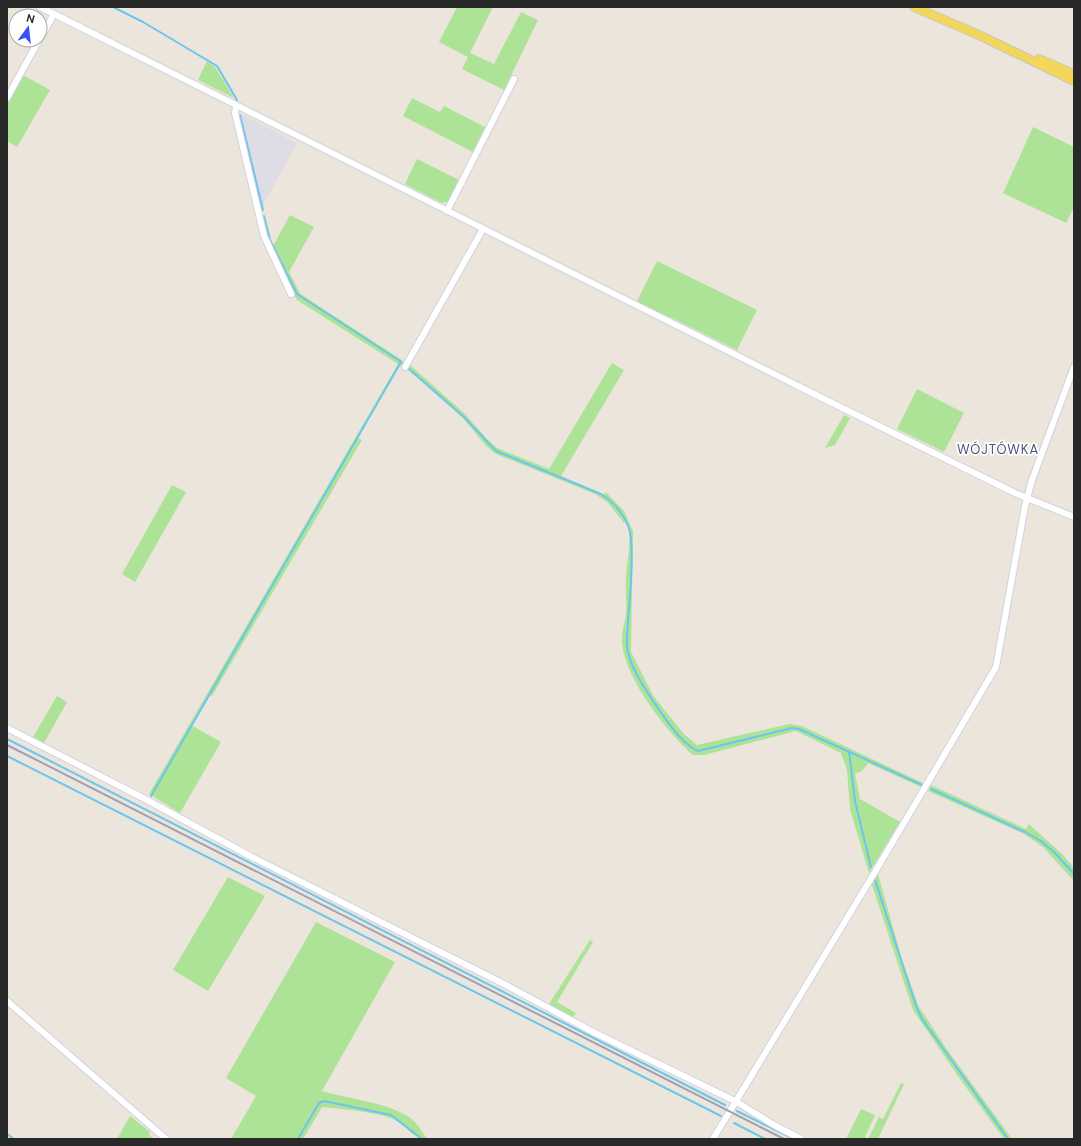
<svg xmlns="http://www.w3.org/2000/svg" width="1081" height="1146" font-family="'DM Sans',sans-serif">
<rect width="100%" height="100%" fill="#ece5db"/>
<polygon fill="#dedce4" points="239,113 297,143 261,209 254,180"/>
<g fill="#ace396">
<polygon points="457,7 493,7 470,53 494,64 521,12 538,20 504,90 462,69 468,57 439,42"/>
<polygon points="207,61 215,67 234,98 198,80"/>
<polygon points="23,75 50,90 17,147 7,141 7,103"/>
<polygon points="412,98 440,112 444,106 485,127 473,152 403,116"/>
<polygon points="1033,127 1074,147 1074,207 1066,223 1003,193"/>
<polygon points="417,159 459,180 449,201 442,203 405,184"/>
<polygon points="290,215 314,227 289,272 300,293 308,299 402,360 401,363 403,364 402,366 399,365 358,438 362,440 212,696 209,694 191,725 221,742 180,813 149,794 398,364 297,300 272,248"/>
<polygon points="657,261 757,310 737,350 670,317 668,319 636,303"/>
<path d="M612,363l12,7 -63,106 43,19 2,-3 18,19 9,20 -2,121 23,45 30,37 13,11 93,-21 12,2 121,57 -2,4 -53,-24 -6,8 -7,3 5,25 40,23 -31,51 -19,-64 -3,-39 -6,-17 -45,-22 -92,24h-11c-26,-23 -72,-81 -71,-117 0,-8 3,-16 4,-24 1,-13 -1,-25 0,-37 1,-16 7,-43 0,-57l-2,3 -16,-20 -13,-9 -99,-40 -9,-7 -24,-29 -56,-49 3,-4 54,48 23,26 10,9 52,21z"/>
<polygon points="917,389 964,413 944,452 897,429"/>
<polygon points="844,415 850,418 835,445 825,448"/>
<polygon points="172,485 186,492 135,582 122,574"/>
<polygon points="57,696 67,702 44,743 33,737"/>
<polygon points="931,785 1026,829 1029,824 1063,855 1074,868 1074,881 1043,847 1024,834 928,791"/>
<polygon points="878,874 901,956 918,1005 946,1048 1012,1139 1004,1139 958,1076 913,1010 872,885"/>
<polygon points="228,877 265,896 208,991 173,970"/>
<path d="M316,922l79,40 -73,129c26,8 71,12 91,29 5,4 9,13 15,19 -17,0 -19,-12 -33,-19 -15,-8 -55,-11 -73,-13l-19,32h-72l25,-43 -30,-18z"/>
<polygon points="590,940 593,942 557,1002 576,1013 573,1017 549,1004"/>
<polygon points="901,1083 904,1084 878,1139 868,1139 879,1117 883,1119"/>
<polygon points="861,1109 875,1115 864,1139 846,1139"/>
<polygon points="130,1116 150,1132 149,1135 154,1139 117,1139"/>
</g>
<g fill="none" stroke-linecap="round" stroke-linejoin="round">
<g stroke="#6cc5ef" stroke-width="2">
<polyline points="113,7 143,22 217,66 237,100"/>
<polyline points="240,115 263,210"/>
<polyline points="264,216 270,240 297,294 403,363"/>
<path d="M408,368l56,49 32,34 105,43c13,8 25,22 29,38 4,20 0,66 -2,88 0,12 -3,22 0,33 5,20 23,45 34,61 10,14 21,30 36,37l94,-23 7,1 123,56"/>
<polyline points="7,739 725,1105"/>
<polyline points="849,751 855,801 871,867"/>
<polyline points="7,756 721,1116"/>
<polyline points="931,789 1025,832 1041,841 1055,853 1074,874"/>
<polyline points="151,796 401,362"/>
<polyline points="875,880 916,1006 922,1019 1008,1139"/>
<polyline points="737,1111 794,1139"/>
<polyline points="734,1123 765,1139"/>
<polyline points="7,1134 14,1139"/>
<polyline points="298,1139 319,1103 324,1101 391,1115 422,1139"/>
</g>
<defs>
<g id="minor">
<polyline points="40,7 814,394 1015,493 1074,517"/>
<polyline points="40,39 54,14"/>
<polyline points="7,98 39,40"/>
<polyline points="236,106 235,113 264,236 291,294"/>
<polyline points="447,211 514,79"/>
<polyline points="405,367 483,229"/>
<polyline points="7,728 145,799 250,856 506,985 595,1033 735,1101 774,1125 801,1139"/>
<polyline points="7,1001 166,1139"/>
<polyline points="713,1139 875,872 996,667 1025,506 1032,480 1074,367"/>
</g>
<g id="major">
<polyline points="914,7 979,35 1074,81"/>
<polyline points="1039,59 1074,74"/>
</g>
</defs>
<use href="#minor" stroke="#d0d2e2" stroke-width="8"/>
<use href="#major" stroke="#c7c7c7" stroke-width="10"/>
<use href="#minor" stroke="#fff" stroke-width="6"/>
<use href="#major" stroke="#f2d75a" stroke-width="8"/>
<polyline stroke="#9ea0b4" stroke-width="2" points="7,745 784,1139"/>
</g>
<g text-anchor="middle" stroke-width="3.5" stroke-linejoin="round" paint-order="stroke">
<g font-size="13" letter-spacing="1" fill="#494f7a" stroke="#fff">
<text x="998" y="454">WÓJTÓWKA</text>
</g>
</g>
<rect width="1081" height="1146" fill="none" stroke="#292929" stroke-width="16"/>
<g transform="translate(28 28) rotate(15)"><circle r="19" fill="#ffffff" stroke="#a9a9a9"/>
<path d="M0-3L7 15L0 10L-7 15Z" fill="#3851fb"/>
<text y="-6" font-size="11" font-weight="bold" text-anchor="middle" fill="#292929">N</text>
</g>
</svg>
